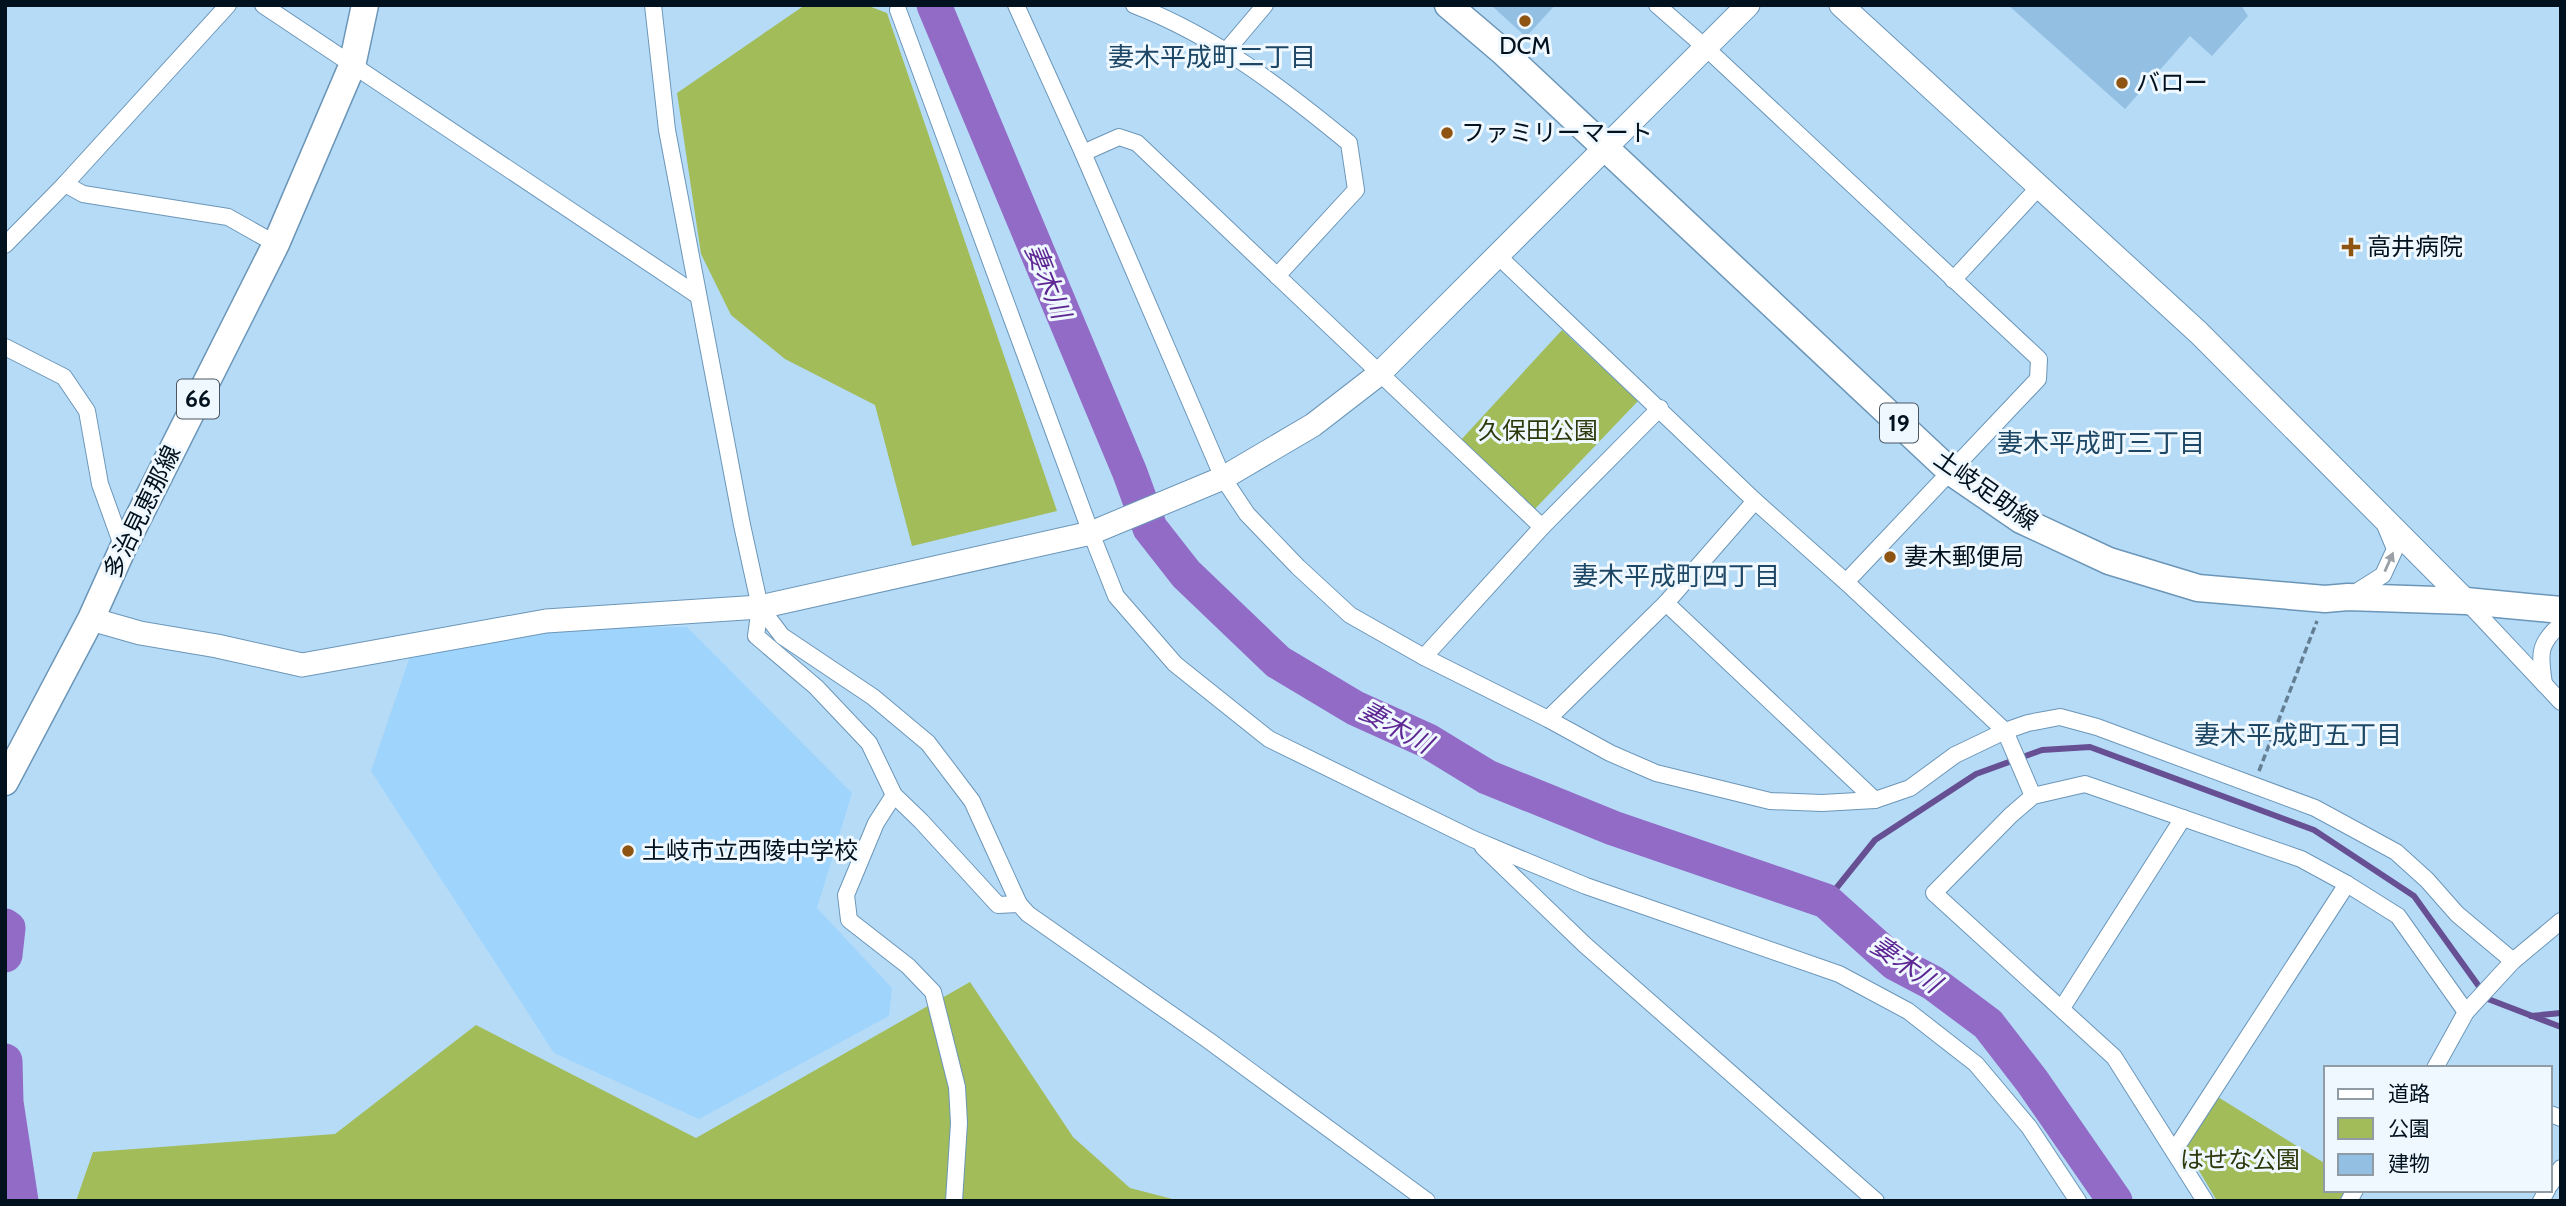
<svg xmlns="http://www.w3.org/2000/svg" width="2566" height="1206" font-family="Cabin,'Noto Sans JP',sans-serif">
<rect width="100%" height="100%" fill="#b6dbf7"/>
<polygon fill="#9fd4fc" points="687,627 852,793 817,908 892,988 889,1016 699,1119 554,1053 371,771 410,656 564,628"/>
<g fill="#a1bc59">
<polygon points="805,5 866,5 887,13 1057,511 912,546 875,405 785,359 731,315 701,254 677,93"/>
<polygon points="1562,330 1638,401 1532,512 1460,441"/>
<polygon points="970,982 1073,1137 1130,1188 1180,1201 76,1201 93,1152 335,1134 476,1025 696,1138"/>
<polygon points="2218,1097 2326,1164 2326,1190 2345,1190 2339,1201 2217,1201 2185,1147"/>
</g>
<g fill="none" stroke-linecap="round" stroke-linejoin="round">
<g stroke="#665093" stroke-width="6">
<polyline points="1826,901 1875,840 1976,774 2042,750 2090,747 2314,830 2414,896 2488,999 2561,1027"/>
<polyline points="2531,1016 2561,1013"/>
</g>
<g stroke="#916bc5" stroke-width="35">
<polyline points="934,5 1130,473 1150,528 1186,574 1278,662 1355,708 1428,741 1487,777 1613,828 1826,901 1895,963 1933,983 1988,1024 2032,1081 2115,1201"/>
<polyline points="5,926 8,928 5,955"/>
<polyline points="5,1061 6,1102 21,1201"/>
</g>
</g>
<g fill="#92bfe2">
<polygon points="1491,5 1555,5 1526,37"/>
<polygon points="2008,5 2241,5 2248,16 2212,56 2190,36 2125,109"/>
</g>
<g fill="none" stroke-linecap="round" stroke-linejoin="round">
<defs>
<g id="street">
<polyline points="263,5 697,295"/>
<polyline points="653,5 667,130 742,525 760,607 756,636 816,687 869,743 894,795 921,821 998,905 1019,904 1028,914 1208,1040 1427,1201"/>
<polyline points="1016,5 1083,153 1223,478 1247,514 1298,567 1350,615 1424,657 1548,719 1610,753 1656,773 1770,801 1822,803 1875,800 1910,788 1955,755 2005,731 2028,723 2060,717 2097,727 2315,808 2396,852 2427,880 2457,914 2513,961"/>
<path d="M1134,5c81,31 148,83 215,138l7,47 -79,86"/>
<polyline points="1657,5 1706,48 2039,359 2038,379 1846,582"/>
<polyline points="898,10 1091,533 1116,596 1175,664 1269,739 1473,839 1586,886 1839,974 1908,1011 1976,1064 2029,1127 2078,1201"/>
<polyline points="1227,50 1265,5"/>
<polyline points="1083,153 1119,137 1137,143 1542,527"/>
<polyline points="65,184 83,194 228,217 276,244"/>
<polyline points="5,245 65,184 228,5"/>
<polyline points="1497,255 1755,501 1846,582 2005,731 2033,796"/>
<polyline points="1953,280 2039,187"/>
<polyline points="5,347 64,377 87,411 100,484 123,548"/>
<polyline points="2350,596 2383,575 2395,549 2385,525"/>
<polyline points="2466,601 2561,702"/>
<polyline points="1666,603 1875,800"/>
<polyline points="760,607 782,636 873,697 928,743 972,801 1019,904"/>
<polyline points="1424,657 1542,527 1660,408"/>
<path d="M2544,684c-4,-29 -7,-39 17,-60"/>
<polyline points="1548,719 1666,603 1755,501"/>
<polyline points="894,795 876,823 846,895 849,920 908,966 933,992 957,1087 959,1123 954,1201"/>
<polyline points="1483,847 1585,945 1876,1201"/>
<polyline points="2062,1008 2183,818"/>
<polyline points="2435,1068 2466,1012 2513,961 2561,921"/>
<polyline points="2550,1114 2561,1118"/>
<polyline points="2174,1151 2347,884"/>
<polyline points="2550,1185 2561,1168"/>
<polyline points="2205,1201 2114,1057 1934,893 2011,815 2033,796 2085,784 2301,859 2347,884 2398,916 2466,1012"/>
<polyline points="2349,1201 2355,1190"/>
<polyline points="2541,1201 2547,1190"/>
</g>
<g id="secondary">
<polyline points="1841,5 2199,333 2466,601"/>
<polyline points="91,619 140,633 217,646 302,665 546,621 760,607 1091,533 1223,478 1313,425 1379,374 1748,5"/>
</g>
<g id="primary">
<polyline points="1448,5 1502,51 1951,472 2021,520 2109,561 2198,588 2325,599 2348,597 2466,601 2561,610"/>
<polyline points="5,782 91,619 123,548 276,244 352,66 365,5"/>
</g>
</defs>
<use href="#street" stroke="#6b96b8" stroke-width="18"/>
<use href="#secondary" stroke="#6b96b8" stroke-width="25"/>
<use href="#primary" stroke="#6b96b8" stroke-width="29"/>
<polyline stroke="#647f94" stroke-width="3.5" stroke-dasharray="7 3.5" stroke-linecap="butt" points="2259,771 2317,621"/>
<use href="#street" stroke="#fff" stroke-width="16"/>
<use href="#secondary" stroke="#fff" stroke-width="23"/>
<use href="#primary" stroke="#fff" stroke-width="26"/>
</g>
<defs><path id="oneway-solid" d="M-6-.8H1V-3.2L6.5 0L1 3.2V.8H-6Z" transform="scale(1.75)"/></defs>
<use fill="#9aa0a5" href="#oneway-solid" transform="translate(2389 562) rotate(-66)"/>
<g fill="#8f5412" stroke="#eff8ff" stroke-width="2.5">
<circle cx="1525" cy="21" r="7"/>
<circle cx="2122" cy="83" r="7"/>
<circle cx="1447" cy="133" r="7"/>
<path d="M2347.5 236.5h7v7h7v7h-7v7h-7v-7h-7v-7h7z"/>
<circle cx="1890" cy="557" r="7"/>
<circle cx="628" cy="851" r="7"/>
</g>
<g text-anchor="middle" stroke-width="6" stroke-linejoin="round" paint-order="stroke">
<g fill="#eff8ff" stroke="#495662" stroke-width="2">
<rect x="177" y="379.5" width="42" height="39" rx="5"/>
<rect x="1880" y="403.5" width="38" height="39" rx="5"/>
</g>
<g font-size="23" font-weight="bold" fill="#02111e">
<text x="198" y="407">66</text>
<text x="1899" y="431">19</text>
</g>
<g font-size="24" fill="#02111e" stroke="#eff8ff" text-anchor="start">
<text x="1525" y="54" text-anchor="middle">DCM</text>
<text x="2136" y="91">バロー</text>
<text x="1461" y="141">ファミリーマート</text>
<text x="2367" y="255">高井病院</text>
<text x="1904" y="565">妻木郵便局</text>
<text x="642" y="859">土岐市立西陵中学校</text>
</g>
<g font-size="24" fill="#2d380b" stroke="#eff8ff">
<text x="1538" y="439">久保田公園</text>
<text x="2240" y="1168">はせな公園</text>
</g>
<g font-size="24" fill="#02111e" stroke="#eff8ff">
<text transform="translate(1986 490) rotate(35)" y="8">土岐足助線</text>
<text transform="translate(142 512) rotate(-64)" y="8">多治見恵那線</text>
</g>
<g font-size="26" fill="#1d4765" stroke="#eff8ff">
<text x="1212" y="66">妻木平成町二丁目</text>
<text x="2101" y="452">妻木平成町三丁目</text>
<text x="1676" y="585">妻木平成町四丁目</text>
<text x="2298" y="744">妻木平成町五丁目</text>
</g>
<g font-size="26" font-style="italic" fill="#5e2894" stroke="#eff8ff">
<text transform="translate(1048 281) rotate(68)" y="9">妻木川</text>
<text transform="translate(1396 727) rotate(29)" y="9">妻木川</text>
<text transform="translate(1906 964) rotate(35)" y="9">妻木川</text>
</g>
</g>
<rect width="2566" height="1206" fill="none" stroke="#02111e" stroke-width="14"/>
<rect x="2324" y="1066" width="228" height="126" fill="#eff8ff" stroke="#909ca5" stroke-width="2"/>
<rect x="2338" y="1089" width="35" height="10" fill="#ffffff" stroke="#909ca5" stroke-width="2"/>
<text x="2388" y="1101" font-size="21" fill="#02111e">道路</text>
<rect x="2338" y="1118" width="35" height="21" fill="#a1bc59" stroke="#909ca5" stroke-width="2"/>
<text x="2388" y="1136" font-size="21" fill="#02111e">公園</text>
<rect x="2338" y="1154" width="35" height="21" fill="#92bfe2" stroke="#909ca5" stroke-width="2"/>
<text x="2388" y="1171" font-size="21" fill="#02111e">建物</text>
</svg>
